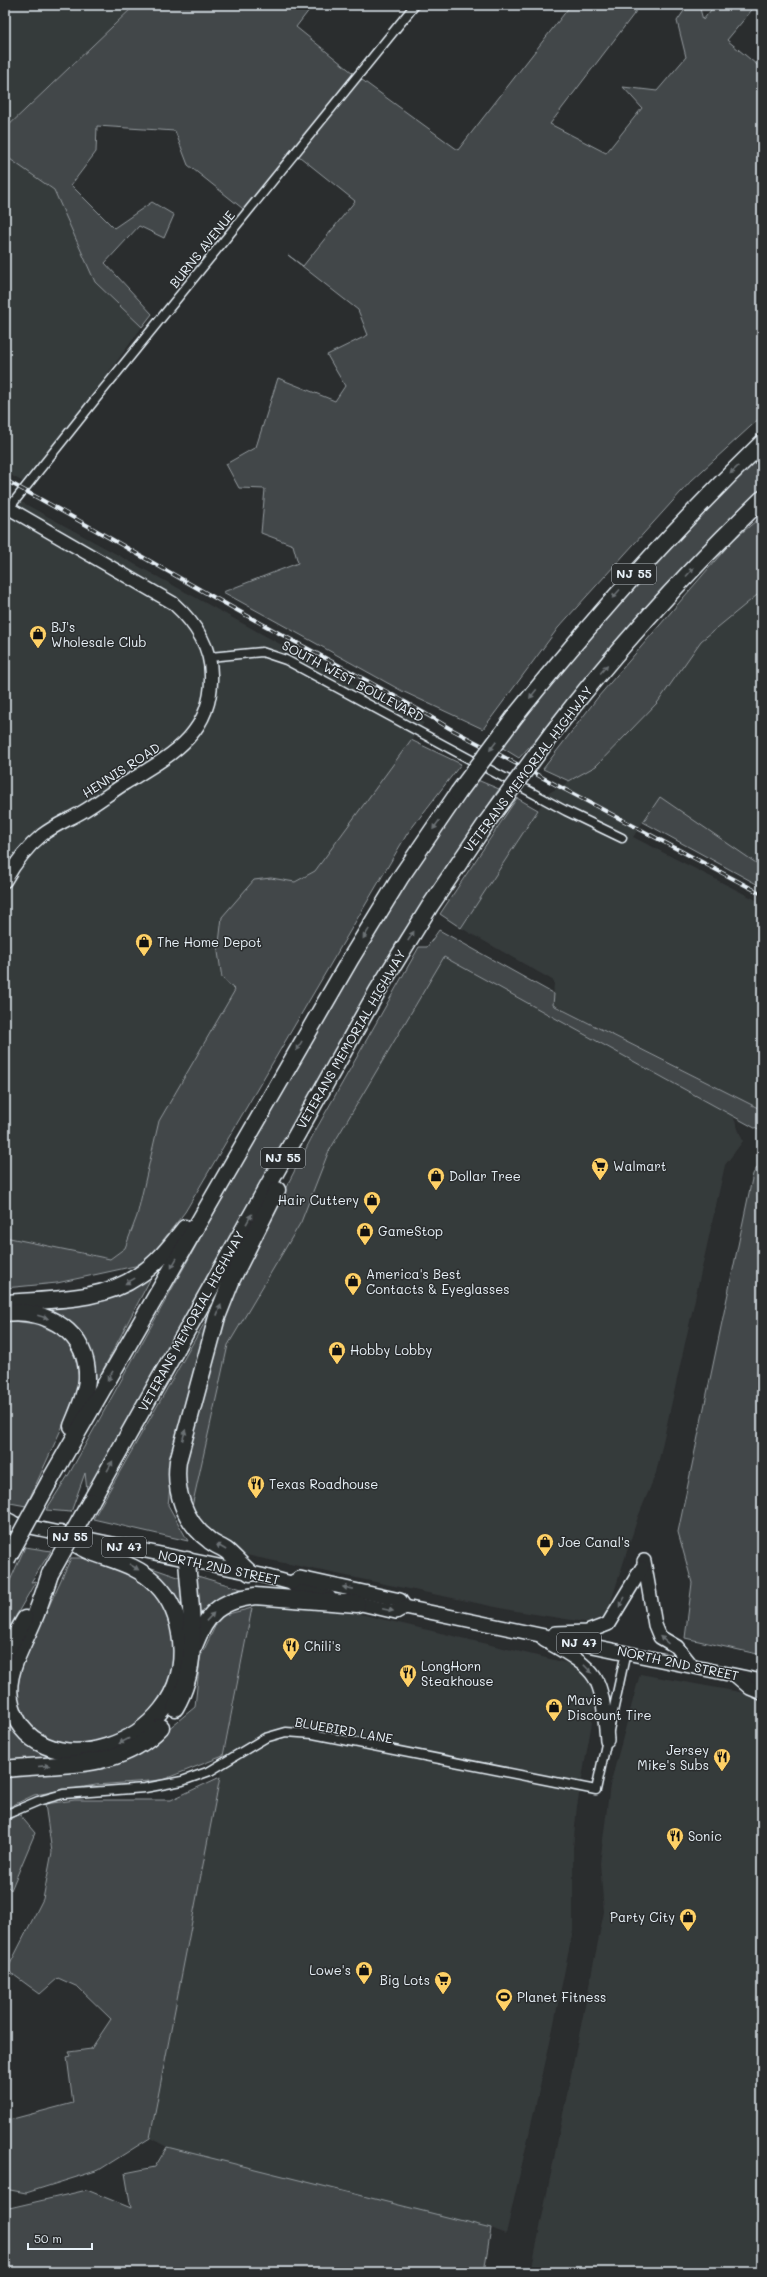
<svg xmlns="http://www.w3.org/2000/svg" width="767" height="2277" font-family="Mali,sans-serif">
<rect width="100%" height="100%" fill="#2a2d2e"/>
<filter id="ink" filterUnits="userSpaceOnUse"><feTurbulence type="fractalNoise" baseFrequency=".025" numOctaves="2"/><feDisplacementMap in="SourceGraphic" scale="8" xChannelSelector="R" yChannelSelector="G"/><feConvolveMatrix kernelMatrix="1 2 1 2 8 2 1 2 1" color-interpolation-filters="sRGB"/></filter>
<g filter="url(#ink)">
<g fill="#363a3b">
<polygon points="5,5 135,5 5,129"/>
<polygon points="5,146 7,157 54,190 95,282 142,327 27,484 5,472"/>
<polygon points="5,493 424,723 315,871 295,882 271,878 218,952 222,977 235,990 159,1121 137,1216 125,1248 110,1259 5,1237"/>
<polygon points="762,591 762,867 660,797 633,837 762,903 762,1110 553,1004 554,981 461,928 549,793 596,766 658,702 701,641"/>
<polygon points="444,957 733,1116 743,1141 725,1165 656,1473 638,1517 607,1614 590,1623 510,1610 246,1555 209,1537 191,1511 228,1345 301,1222 328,1153"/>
<polygon points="256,1589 571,1664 584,1671 592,1686 596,1700 577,1806 573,1848 573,1930 551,2038 506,2234 491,2228 167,2147 150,2138"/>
<polygon points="640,1674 762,1696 762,2272 531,2272 604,1912 600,1863 610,1785"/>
</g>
<g fill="#424648" stroke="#959ca0">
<polygon points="135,5 313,5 296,27 358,77 458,150 571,5 636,5 637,10 550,124 606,153 642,108 623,87 657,91 686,57 677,21 688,5 699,5 703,20 715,5 756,5 727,40 762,69 762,416 691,481 558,628 483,729 402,691 223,592 298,563 293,545 261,533 265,489 239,488 226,464 256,447 278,378 335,401 345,386 327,355 368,335 358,310 288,255 303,266 355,201 295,153 247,212 188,165 175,131 97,126 96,152 71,185 114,228 152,202 174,215 164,238 139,226 105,263 152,314 142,327 95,282 54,190 7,157 5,129"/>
<polygon points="762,450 762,492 519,758 501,747 548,682 725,484"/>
<polygon points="762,516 762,591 701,641 658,702 596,766 569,781 543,769 598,697 733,540"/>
<polygon points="411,740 461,764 407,834 185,1212 149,1258 135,1266 57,1283 5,1288 5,1237 110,1259 125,1248 137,1216 159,1121 235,990 222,978 218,952 222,917 254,880 271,878 295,882 315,871"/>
<polygon points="475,779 499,789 396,943 87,1491 85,1473 71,1512 46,1510 69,1474 301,1057 432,839"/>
<polygon points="660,797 762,867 762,887 643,822"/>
<polygon points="517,798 538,810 461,928 440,914"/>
<polygon points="439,930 554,994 553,1005 762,1110 762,1132 444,957 328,1153 301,1222 228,1345 191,1511 183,1478 194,1422 226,1311 247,1259 260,1238 314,1133 419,947 427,947"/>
<polygon points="762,1160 762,1655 685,1638 692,1583 678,1532 753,1174"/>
<polygon points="153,1274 93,1389 88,1343 67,1320 31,1305 119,1296"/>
<polygon points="210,1313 175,1440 168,1505 188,1541 93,1519"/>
<polygon points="5,1320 36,1324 63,1336 79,1356 80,1388 26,1506 5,1502"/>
<polygon points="25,1547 51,1551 31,1582 36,1581 5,1635 5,1592"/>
<polygon points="71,1558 87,1558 140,1575 163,1605 177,1640 172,1674 159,1706 130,1729 93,1744 57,1743 32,1727 16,1700 17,1676"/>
<polygon points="143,1565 181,1578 185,1620"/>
<polygon points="194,1575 245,1590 198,1619"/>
<polygon points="252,1608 223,1756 162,1780 96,1785 34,1795 5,1809 5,1777 82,1768 134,1757 195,1707 200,1658 220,1616"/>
<polygon points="5,1687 17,1732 57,1758 19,1759 5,1762"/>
<polygon points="220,1777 150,2138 99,2170 26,2193 5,2189 5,2121 73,2103 67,2057 71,2056 69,2052 91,2049 111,2019 78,1987 58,1978 40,1994 7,1970 43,1899 52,1852 45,1804 75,1800 171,1800"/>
<polygon points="19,1814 35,1833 11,1890 5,1884 5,1822"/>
<polygon points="167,2147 491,2228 484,2272 5,2272 5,2209 87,2190 131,2208 125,2173 155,2167"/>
</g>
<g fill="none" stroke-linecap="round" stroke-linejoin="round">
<defs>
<g id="street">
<polyline points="9,508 94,401 415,5"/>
<polyline points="210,657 262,652 286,660 566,811 622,838"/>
<polyline points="5,1815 38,1801 63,1794 145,1788 182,1781 210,1771 265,1738 286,1732 313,1734 596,1790 626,1652"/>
</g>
<path id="secondary" d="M5,506l168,97c21,19 38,43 38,72 2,60 -43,82 -87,109 -14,9 -28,20 -42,28 -14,8 -27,13 -40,23 -16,13 -27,28 -37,46"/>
<g id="primary">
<polyline points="16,1524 261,1575 291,1583 298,1589 329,1597"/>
<polyline points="644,1561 655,1625 660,1637 677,1647 692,1666"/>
<polyline points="291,1583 300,1578 400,1600 405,1607"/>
<polyline points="348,1601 396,1612 405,1607 762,1681"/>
<polyline points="555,1633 587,1632 608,1624 642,1568"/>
<path d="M544,1640c58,32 57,36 63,100"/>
<polyline points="736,1676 750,1688 762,1693"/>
</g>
<g id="highway">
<path d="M516,715c77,-96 158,-187 246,-272"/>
<path d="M553,732c63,-83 134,-160 209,-233"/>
<path d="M5,1303c44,-4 96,-1 133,-27 19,-12 33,-30 47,-48"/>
<path d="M5,1313c41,-5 84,19 82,66 -1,16 -9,32 -15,47"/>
<polyline points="49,1482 351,958 400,878 458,793"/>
<polyline points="91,1501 378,990 430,906 487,822"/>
<polyline points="5,1520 11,1523"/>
<path d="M250,1573c-8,-7 -15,-15 -23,-22 -5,-4 -13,-6 -18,-11 -25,-18 -35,-50 -31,-79l39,-144 15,-38 45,-89"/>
<path d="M50,1574c-5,15 -10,31 -16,45 -10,25 -29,53 -24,80 17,96 183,51 171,-58 -2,-21 -10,-42 -25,-57 -19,-19 -41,-23 -64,-32 -11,-4 -22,-12 -32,-18"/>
<path d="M194,1646c13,-33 25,-45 61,-50l102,8"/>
<polyline points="5,1653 25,1619"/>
<path d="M175,1708c27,-45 15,-98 12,-148"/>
<path d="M5,1769c56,-7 114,3 156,-42"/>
</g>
</defs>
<use href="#street" stroke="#e8f1f8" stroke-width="11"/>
<use href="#secondary" stroke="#e8f1f8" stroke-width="15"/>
<use href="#primary" stroke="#e8f1f8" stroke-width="16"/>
<use href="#highway" stroke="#e8f1f8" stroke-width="19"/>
<use href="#street" stroke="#2a2d2e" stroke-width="8"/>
<use href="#secondary" stroke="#2a2d2e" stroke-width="12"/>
<use href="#primary" stroke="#2a2d2e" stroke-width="13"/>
<use href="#highway" stroke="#2a2d2e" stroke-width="16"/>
<defs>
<path id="rail" d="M5,480c75,40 147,83 221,124 74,42 150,79 223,124l313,166"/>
</defs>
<use href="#rail" stroke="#e8f1f8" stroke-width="4"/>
<use href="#rail" stroke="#2a2d2e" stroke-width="2.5" stroke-dasharray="8" stroke-linecap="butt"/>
<defs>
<g id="highway-bridge">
<polyline points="458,793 516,715"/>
<polyline points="487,822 553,732"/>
<polyline points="7,1559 49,1482"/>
<polyline points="50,1574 91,1501"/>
</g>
</defs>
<use href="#highway-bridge" stroke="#e8f1f8" stroke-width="19" stroke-linecap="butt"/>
<use href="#highway-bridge" stroke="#2a2d2e" stroke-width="16"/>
</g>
<defs><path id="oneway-solid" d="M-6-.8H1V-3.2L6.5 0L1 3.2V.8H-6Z"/></defs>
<g fill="#6c7275">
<use href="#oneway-solid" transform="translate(734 470) rotate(136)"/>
<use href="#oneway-solid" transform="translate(690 572) rotate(-48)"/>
<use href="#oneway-solid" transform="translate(616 594) rotate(132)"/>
<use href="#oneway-solid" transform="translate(604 669) rotate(-50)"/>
<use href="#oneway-solid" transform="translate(533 694) rotate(128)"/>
<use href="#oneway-solid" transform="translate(493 746) rotate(127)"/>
<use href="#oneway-solid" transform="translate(436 825) rotate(125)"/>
<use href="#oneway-solid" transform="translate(366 934) rotate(122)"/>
<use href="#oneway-solid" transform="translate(411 936) rotate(-58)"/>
<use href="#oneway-solid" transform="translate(299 1046) rotate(121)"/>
<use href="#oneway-solid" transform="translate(249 1219) rotate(-61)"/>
<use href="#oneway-solid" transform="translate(174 1263) rotate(120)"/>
<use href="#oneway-solid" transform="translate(130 1281) rotate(151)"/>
<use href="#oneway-solid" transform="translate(219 1310) rotate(-69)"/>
<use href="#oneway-solid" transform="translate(43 1317) rotate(17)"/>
<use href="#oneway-solid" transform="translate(110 1376) rotate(120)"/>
<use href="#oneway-solid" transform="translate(184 1435) rotate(-75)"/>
<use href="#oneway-solid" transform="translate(110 1466) rotate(-61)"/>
<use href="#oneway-solid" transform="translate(221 1547) rotate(-150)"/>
<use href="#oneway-solid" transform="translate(134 1567) rotate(32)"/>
<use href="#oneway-solid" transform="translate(348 1588) rotate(-169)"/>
<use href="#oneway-solid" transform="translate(622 1602) rotate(120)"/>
<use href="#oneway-solid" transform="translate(388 1610) rotate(12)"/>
<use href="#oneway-solid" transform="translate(210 1617) rotate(-47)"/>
<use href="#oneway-solid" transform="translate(664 1640) rotate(-139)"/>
<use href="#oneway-solid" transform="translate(588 1669) rotate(46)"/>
<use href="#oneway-solid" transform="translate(124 1741) rotate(152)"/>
<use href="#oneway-solid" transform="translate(44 1766) rotate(-5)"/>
</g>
</g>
<defs>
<symbol id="shop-pin" viewBox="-11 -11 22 30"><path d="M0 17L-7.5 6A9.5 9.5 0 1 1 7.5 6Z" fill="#ffd166" stroke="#2a2d2e"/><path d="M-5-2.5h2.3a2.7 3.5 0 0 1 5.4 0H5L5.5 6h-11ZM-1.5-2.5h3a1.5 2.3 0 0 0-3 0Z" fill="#111"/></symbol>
<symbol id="supermarket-pin" viewBox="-11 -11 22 30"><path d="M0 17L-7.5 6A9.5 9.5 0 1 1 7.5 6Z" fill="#ffd166" stroke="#2a2d2e"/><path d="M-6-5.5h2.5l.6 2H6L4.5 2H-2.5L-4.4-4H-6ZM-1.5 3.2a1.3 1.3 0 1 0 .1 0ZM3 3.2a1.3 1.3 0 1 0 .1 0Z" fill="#111"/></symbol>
<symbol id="restaurant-pin" viewBox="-11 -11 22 30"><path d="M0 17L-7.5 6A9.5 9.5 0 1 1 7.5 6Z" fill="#ffd166" stroke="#2a2d2e"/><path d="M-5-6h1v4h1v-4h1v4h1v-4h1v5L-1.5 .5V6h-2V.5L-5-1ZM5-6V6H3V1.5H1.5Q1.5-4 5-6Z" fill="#111"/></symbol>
<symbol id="stadium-pin" viewBox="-11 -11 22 30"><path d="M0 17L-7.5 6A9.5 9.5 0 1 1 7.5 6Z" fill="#ffd166" stroke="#2a2d2e"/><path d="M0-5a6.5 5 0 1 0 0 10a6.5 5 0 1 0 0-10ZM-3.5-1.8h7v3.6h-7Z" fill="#111"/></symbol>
</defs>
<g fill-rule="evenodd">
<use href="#shop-pin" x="28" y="624" width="20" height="27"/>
<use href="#shop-pin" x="134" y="932" width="20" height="27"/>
<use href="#supermarket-pin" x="590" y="1156" width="20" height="27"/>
<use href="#shop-pin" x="426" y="1166" width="20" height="27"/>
<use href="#shop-pin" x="362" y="1190" width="20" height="27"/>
<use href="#shop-pin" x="355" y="1221" width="20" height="27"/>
<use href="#shop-pin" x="343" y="1271" width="20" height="27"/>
<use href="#shop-pin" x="327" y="1340" width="20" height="27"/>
<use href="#restaurant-pin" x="246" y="1474" width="20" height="27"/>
<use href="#shop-pin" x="535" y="1532" width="20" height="27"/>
<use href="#restaurant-pin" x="281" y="1636" width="20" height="27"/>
<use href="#restaurant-pin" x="398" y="1663" width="20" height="27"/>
<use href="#shop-pin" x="544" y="1697" width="20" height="27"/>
<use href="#restaurant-pin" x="712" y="1747" width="20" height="27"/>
<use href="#restaurant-pin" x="665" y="1826" width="20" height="27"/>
<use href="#shop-pin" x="678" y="1907" width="20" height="27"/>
<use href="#shop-pin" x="354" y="1960" width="20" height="27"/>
<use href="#supermarket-pin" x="433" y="1970" width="20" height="27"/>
<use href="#stadium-pin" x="494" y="1987" width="20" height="27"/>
</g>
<g text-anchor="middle" stroke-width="3" stroke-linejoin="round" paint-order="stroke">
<g fill="#2a2d2e" stroke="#afb6bb" stroke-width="1">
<rect x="612" y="564" width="44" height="20" rx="3"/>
<rect x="261" y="1148" width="44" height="20" rx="3"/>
<rect x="48" y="1527" width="44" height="20" rx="3"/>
<rect x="102" y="1537" width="44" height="20" rx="3"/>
<rect x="557" y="1633" width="44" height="20" rx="3"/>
</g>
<g font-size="12" font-weight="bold" fill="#e8f1f8">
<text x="634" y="578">NJ 55</text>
<text x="283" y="1162">NJ 55</text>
<text x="70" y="1541">NJ 55</text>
<text x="124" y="1551">NJ 47</text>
<text x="579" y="1647">NJ 47</text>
</g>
<g font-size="13" fill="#e8f1f8" stroke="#2a2d2e">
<text transform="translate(202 249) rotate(-51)" y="5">BURNS AVENUE</text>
<text transform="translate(353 681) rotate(28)" y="5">SOUTH WEST BOULEVARD</text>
<text transform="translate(528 769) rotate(-53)" y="5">VETERANS MEMORIAL HIGHWAY</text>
<text transform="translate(121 770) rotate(-33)" y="5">HENNIS ROAD</text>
<text transform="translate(351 1039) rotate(-60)" y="5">VETERANS MEMORIAL HIGHWAY</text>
<text transform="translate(191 1321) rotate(-61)" y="5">VETERANS MEMORIAL HIGHWAY</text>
<text transform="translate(219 1567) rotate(12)" y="5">NORTH 2ND STREET</text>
<text transform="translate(678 1663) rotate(12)" y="5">NORTH 2ND STREET</text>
<text transform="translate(344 1730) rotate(10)" y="5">BLUEBIRD LANE</text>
</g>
<g font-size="13" fill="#e8f1f8" stroke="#2a2d2e" text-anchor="start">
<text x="51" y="632">BJ's<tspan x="51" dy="15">Wholesale Club</tspan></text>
<text x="157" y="947">The Home Depot</text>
<text x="613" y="1171">Walmart</text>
<text x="449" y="1181">Dollar Tree</text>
<text x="359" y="1205" text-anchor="end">Hair Cuttery</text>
<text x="378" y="1236">GameStop</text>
<text x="366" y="1279">America's Best<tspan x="366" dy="15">Contacts &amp; Eyeglasses</tspan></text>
<text x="350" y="1355">Hobby Lobby</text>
<text x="269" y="1489">Texas Roadhouse</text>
<text x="558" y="1547">Joe Canal's</text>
<text x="304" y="1651">Chili's</text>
<text x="421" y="1671">LongHorn<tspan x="421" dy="15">Steakhouse</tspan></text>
<text x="567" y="1705">Mavis<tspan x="567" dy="15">Discount Tire</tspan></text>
<text x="709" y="1755" text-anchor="end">Jersey<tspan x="709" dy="15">Mike's Subs</tspan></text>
<text x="688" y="1841">Sonic</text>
<text x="675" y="1922" text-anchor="end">Party City</text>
<text x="351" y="1975" text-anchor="end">Lowe's</text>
<text x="430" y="1985" text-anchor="end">Big Lots</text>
<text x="517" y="2002">Planet Fitness</text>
</g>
</g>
<rect width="767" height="2277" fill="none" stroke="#2a2d2e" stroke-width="20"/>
<rect x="10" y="10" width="747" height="2257" fill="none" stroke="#e8f1f8" stroke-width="1.5" filter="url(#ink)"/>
<path d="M28 2243v6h64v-6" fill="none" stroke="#e8f1f8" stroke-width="2"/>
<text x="34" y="2243" font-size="12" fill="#e8f1f8" stroke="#2a2d2e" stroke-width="3" paint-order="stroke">50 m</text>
</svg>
